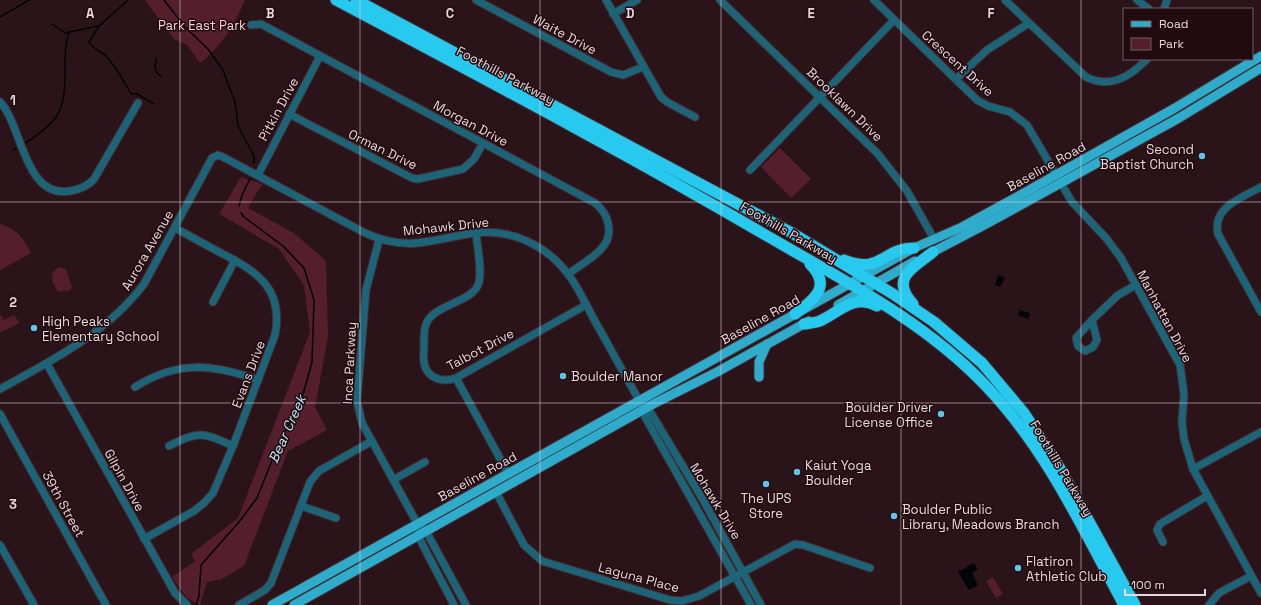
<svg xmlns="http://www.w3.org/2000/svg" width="1261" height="605" font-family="'Space Grotesk',sans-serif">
<rect width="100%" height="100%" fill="#2b1419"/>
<g fill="#541e2c">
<path d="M145,0h100c-10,25 -24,46 -45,63l-13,-18 -13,-6z"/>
<polygon points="780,148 811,179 791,198 761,167"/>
<polygon points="241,177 262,184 248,208 294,233 326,261 328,337 315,407 327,430 288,451 244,566 222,579 207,582 200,605 187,598 172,577 195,561 191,554 238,518 310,332 304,285 279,249 219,214"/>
<path d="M0,224c17,5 23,14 31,29l-31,17z"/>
<polygon points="59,267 66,269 72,287 70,290 58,292 53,283 52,273"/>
<polygon points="0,315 1,315 4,320 14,315 19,323 0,333"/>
<polygon points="993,577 1003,594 996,598 986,581"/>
</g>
<g fill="#000508">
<polygon points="998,275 1005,278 1000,287 995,285"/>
<polygon points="1020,310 1030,313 1028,319 1018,315"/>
<polygon points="974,563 978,569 972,573 978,585 969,590 958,572"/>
</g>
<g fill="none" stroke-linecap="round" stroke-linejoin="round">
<g stroke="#000508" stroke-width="1.5">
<path d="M128,0l-29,26 -10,16c4,7 12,9 17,14 10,11 18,25 25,38h6l17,10"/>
<polyline points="164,0 185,27 208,49 223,70 235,102 238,126 254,156 254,163"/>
<polyline points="0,17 29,0"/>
<polyline points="52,24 65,33 98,26"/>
<path d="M156,58c0,7 -4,13 5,18"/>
<path d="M24,144c35,-22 42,-34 41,-75 0,-13 0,-24 4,-37"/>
<polyline points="13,150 16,148"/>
<polyline points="239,206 242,195 250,179"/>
<polyline points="196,605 199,596 201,565 239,522 257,498 279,443 302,398 312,362 314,300 304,268 283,246 244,217 241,213"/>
</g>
<defs>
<g id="minor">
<polyline points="476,0 611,72 623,75 643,67"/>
<polyline points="606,0 661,97 667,102 695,117"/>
<polyline points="720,0 878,154 907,191 934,239"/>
<polyline points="874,0 977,100 988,106 1010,112 1027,125 1072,202 1106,238 1121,258 1180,365 1184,394 1182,422 1184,439 1193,469 1261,593"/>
<path d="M1005,0l81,77c24,12 44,0 61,-18"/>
<polyline points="1137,0 1149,9"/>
<polyline points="1164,9 1167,0"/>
<polyline points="613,14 637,0"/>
<path d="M251,25l10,-1 334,179c14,11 20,32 6,46 -9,10 -22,17 -33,25"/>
<polyline points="956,79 987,50 1029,23"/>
<path d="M0,102c22,22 24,97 70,89 9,-1 19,-6 24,-12l44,-76"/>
<polyline points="289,114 412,178 418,179 463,169 474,159 483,143"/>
<polyline points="750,170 894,20"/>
<polyline points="258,175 320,56"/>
<path d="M1261,187c-20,11 -49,20 -43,47l43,78"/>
<path d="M476,233c1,12 7,41 2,52 -7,17 -43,20 -51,37 -4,7 -3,19 -3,27 -1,11 -1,20 8,27 8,5 16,5 24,2l130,-73"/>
<polyline points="379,240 366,290 357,401 362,423 417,523 426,531 466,605"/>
<polyline points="213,302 235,260"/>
<polygon points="1092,320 1097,340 1093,347 1085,351 1078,346 1076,338"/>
<polyline points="1092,320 1118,295 1136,285"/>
<polyline points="47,364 175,593 187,605"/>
<polyline points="456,378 508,473"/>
<path d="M135,387c43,-27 77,-23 123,-7"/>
<path d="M0,389c53,-29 107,-56 144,-105l68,-126 6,-3 5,2 142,76c44,20 66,6 110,0 36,-5 72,13 93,41 13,17 21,38 32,56 15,27 30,55 46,82l5,1 51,85 59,107"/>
<polyline points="646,412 645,417 751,605"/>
<polyline points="0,414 106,605"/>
<path d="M169,446c30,-16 35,-13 64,0"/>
<polyline points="1193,469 1261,432"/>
<polyline points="393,480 425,462"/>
<polyline points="496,492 524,545 542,561 670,600 682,601 699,596 795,544 803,545 870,568"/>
<polyline points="301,506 336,518"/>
<polyline points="418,531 418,536 454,605"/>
<path d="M144,539l50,-28 10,-8 9,-10 20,-47 42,-111c9,-46 -17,-63 -54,-82 -15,-8 -31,-17 -46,-25"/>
<polyline points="1163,542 1157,530 1160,524 1207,496"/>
<polyline points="0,545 34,605"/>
<polyline points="239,605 265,590 271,583 310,482 319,471 372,441"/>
<polyline points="1209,605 1219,593 1251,576"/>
</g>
<g id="major">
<polyline points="927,255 988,223 1179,118 1261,68"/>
<polyline points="838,305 915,261"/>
<polyline points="759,377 759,362 767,344"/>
<polyline points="272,605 914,248 962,227 1015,198 1175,108 1261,56"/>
<polyline points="294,605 655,403 717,372 809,321"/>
</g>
<g id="highway">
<path d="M336,0c143,76 286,151 426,233 77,45 161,87 223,152 61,63 98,144 139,220"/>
<polyline points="356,0 792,233 893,294 934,322 982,363 1024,413 1059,467 1135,605"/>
<path d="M844,260c37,15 39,-12 70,-12"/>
<path d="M913,304c-24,-26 1,-37 20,-52"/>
<path d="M795,314c20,-15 37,-28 15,-50"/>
<path d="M804,324c5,-1 11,-1 16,-3 19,-9 35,-28 57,-15"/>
</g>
</defs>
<use href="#minor" stroke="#452f34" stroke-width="9"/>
<use href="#major" stroke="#452f34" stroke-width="11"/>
<use href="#highway" stroke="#452f34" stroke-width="13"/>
<use href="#minor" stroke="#1c6578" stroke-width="7"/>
<use href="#major" stroke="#2faccb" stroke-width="9"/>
<use href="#highway" stroke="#27c9ee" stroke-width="11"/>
</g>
<path fill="none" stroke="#e8d7da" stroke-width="1" stroke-opacity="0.55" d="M180,0v605M360,0v605M540,0v605M721,0v605M901,0v605M1081,0v605M0,202h1261M0,403h1261"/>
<g fill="#5ac8e5" stroke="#210b10" stroke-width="1.5">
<circle cx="1202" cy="156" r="4"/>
<circle cx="34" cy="328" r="4"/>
<circle cx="563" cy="376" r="4"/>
<circle cx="941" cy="414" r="4"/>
<circle cx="797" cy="472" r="4"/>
<circle cx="766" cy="484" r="4"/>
<circle cx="894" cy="516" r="4"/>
<circle cx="1018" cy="568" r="4"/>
</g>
<g text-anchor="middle" stroke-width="3" stroke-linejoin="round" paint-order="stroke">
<g font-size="13" fill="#fccdd5" stroke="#210b10">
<text x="202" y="30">Park East Park</text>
</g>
<g font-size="13" fill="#e8d7da" stroke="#210b10">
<text transform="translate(565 34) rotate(28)" y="5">Waite Drive</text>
<text transform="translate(958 63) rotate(42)" y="5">Crescent Drive</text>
<text transform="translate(506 75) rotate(28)" y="5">Foothills Parkway</text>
<text transform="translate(845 104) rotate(44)" y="5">Brooklawn Drive</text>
<text transform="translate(278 109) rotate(-62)" y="5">Pitkin Drive</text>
<text transform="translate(471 123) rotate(28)" y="5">Morgan Drive</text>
<text transform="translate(383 149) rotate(26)" y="5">Orman Drive</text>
<text transform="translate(1046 166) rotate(-29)" y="5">Baseline Road</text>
<text transform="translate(446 226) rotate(-6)" y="5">Mohawk Drive</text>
<text transform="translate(789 232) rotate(30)" y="5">Foothills Parkway</text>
<text transform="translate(147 250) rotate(-60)" y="5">Aurora Avenue</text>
<text transform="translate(1165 316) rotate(62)" y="5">Manhattan Drive</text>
<text transform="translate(760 319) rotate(-29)" y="5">Baseline Road</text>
<text transform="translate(480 349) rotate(-28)" y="5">Talbot Drive</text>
<text transform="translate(349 363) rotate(-87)" y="5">Inca Parkway</text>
<text transform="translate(248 374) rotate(-69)" y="5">Evans Drive</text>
<text transform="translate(1062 468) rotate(59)" y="5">Foothills Parkway</text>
<text transform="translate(477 476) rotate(-29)" y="5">Baseline Road</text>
<text transform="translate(125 480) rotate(61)" y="5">Gilpin Drive</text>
<text transform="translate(716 501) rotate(59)" y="5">Mohawk Drive</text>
<text transform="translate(64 504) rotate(61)" y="5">39th Street</text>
<text transform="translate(639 577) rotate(15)" y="5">Laguna Place</text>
</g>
<g font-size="13" fill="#e8d7da" stroke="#210b10" text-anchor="start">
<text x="1194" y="154" text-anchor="end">Second<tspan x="1194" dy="15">Baptist Church</tspan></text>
<text x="42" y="326">High Peaks<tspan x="42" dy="15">Elementary School</tspan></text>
<text x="571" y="381">Boulder Manor</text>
<text x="933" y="412" text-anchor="end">Boulder Driver<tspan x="933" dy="15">License Office</tspan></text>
<text x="805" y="470">Kaiut Yoga<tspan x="805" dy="15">Boulder</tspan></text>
<text x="766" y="503" text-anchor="middle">The UPS<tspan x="766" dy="15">Store</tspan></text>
<text x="902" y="514">Boulder Public<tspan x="902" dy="15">Library, Meadows Branch</tspan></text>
<text x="1026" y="566">Flatiron<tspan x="1026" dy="15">Athletic Club</tspan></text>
</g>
<g font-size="14" font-style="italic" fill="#bceefd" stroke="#210b10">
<text transform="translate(287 429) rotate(-66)" y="5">Bear Creek</text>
</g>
</g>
<g font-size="13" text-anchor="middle" font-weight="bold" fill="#e8d7da" stroke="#210b10" stroke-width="3" stroke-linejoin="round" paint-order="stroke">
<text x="90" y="18">A</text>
<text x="270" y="18">B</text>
<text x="450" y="18">C</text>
<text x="630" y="18">D</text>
<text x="811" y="18">E</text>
<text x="991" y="18">F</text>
<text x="13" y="105">1</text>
<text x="13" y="307">2</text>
<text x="13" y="509">3</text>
</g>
<rect x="1123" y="8" width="130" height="52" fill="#210b10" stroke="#715d61"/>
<rect x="1131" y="21" width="20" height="6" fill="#2faccb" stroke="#715d61"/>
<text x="1159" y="28" font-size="12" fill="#e8d7da">Road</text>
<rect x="1131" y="38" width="20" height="12" fill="#541e2c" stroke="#715d61"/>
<text x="1159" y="48" font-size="12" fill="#e8d7da">Park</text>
<path d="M1125 589v6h80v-6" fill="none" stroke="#e8d7da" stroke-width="2"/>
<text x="1131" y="589" font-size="12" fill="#e8d7da" stroke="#210b10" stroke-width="3" paint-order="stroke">100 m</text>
</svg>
